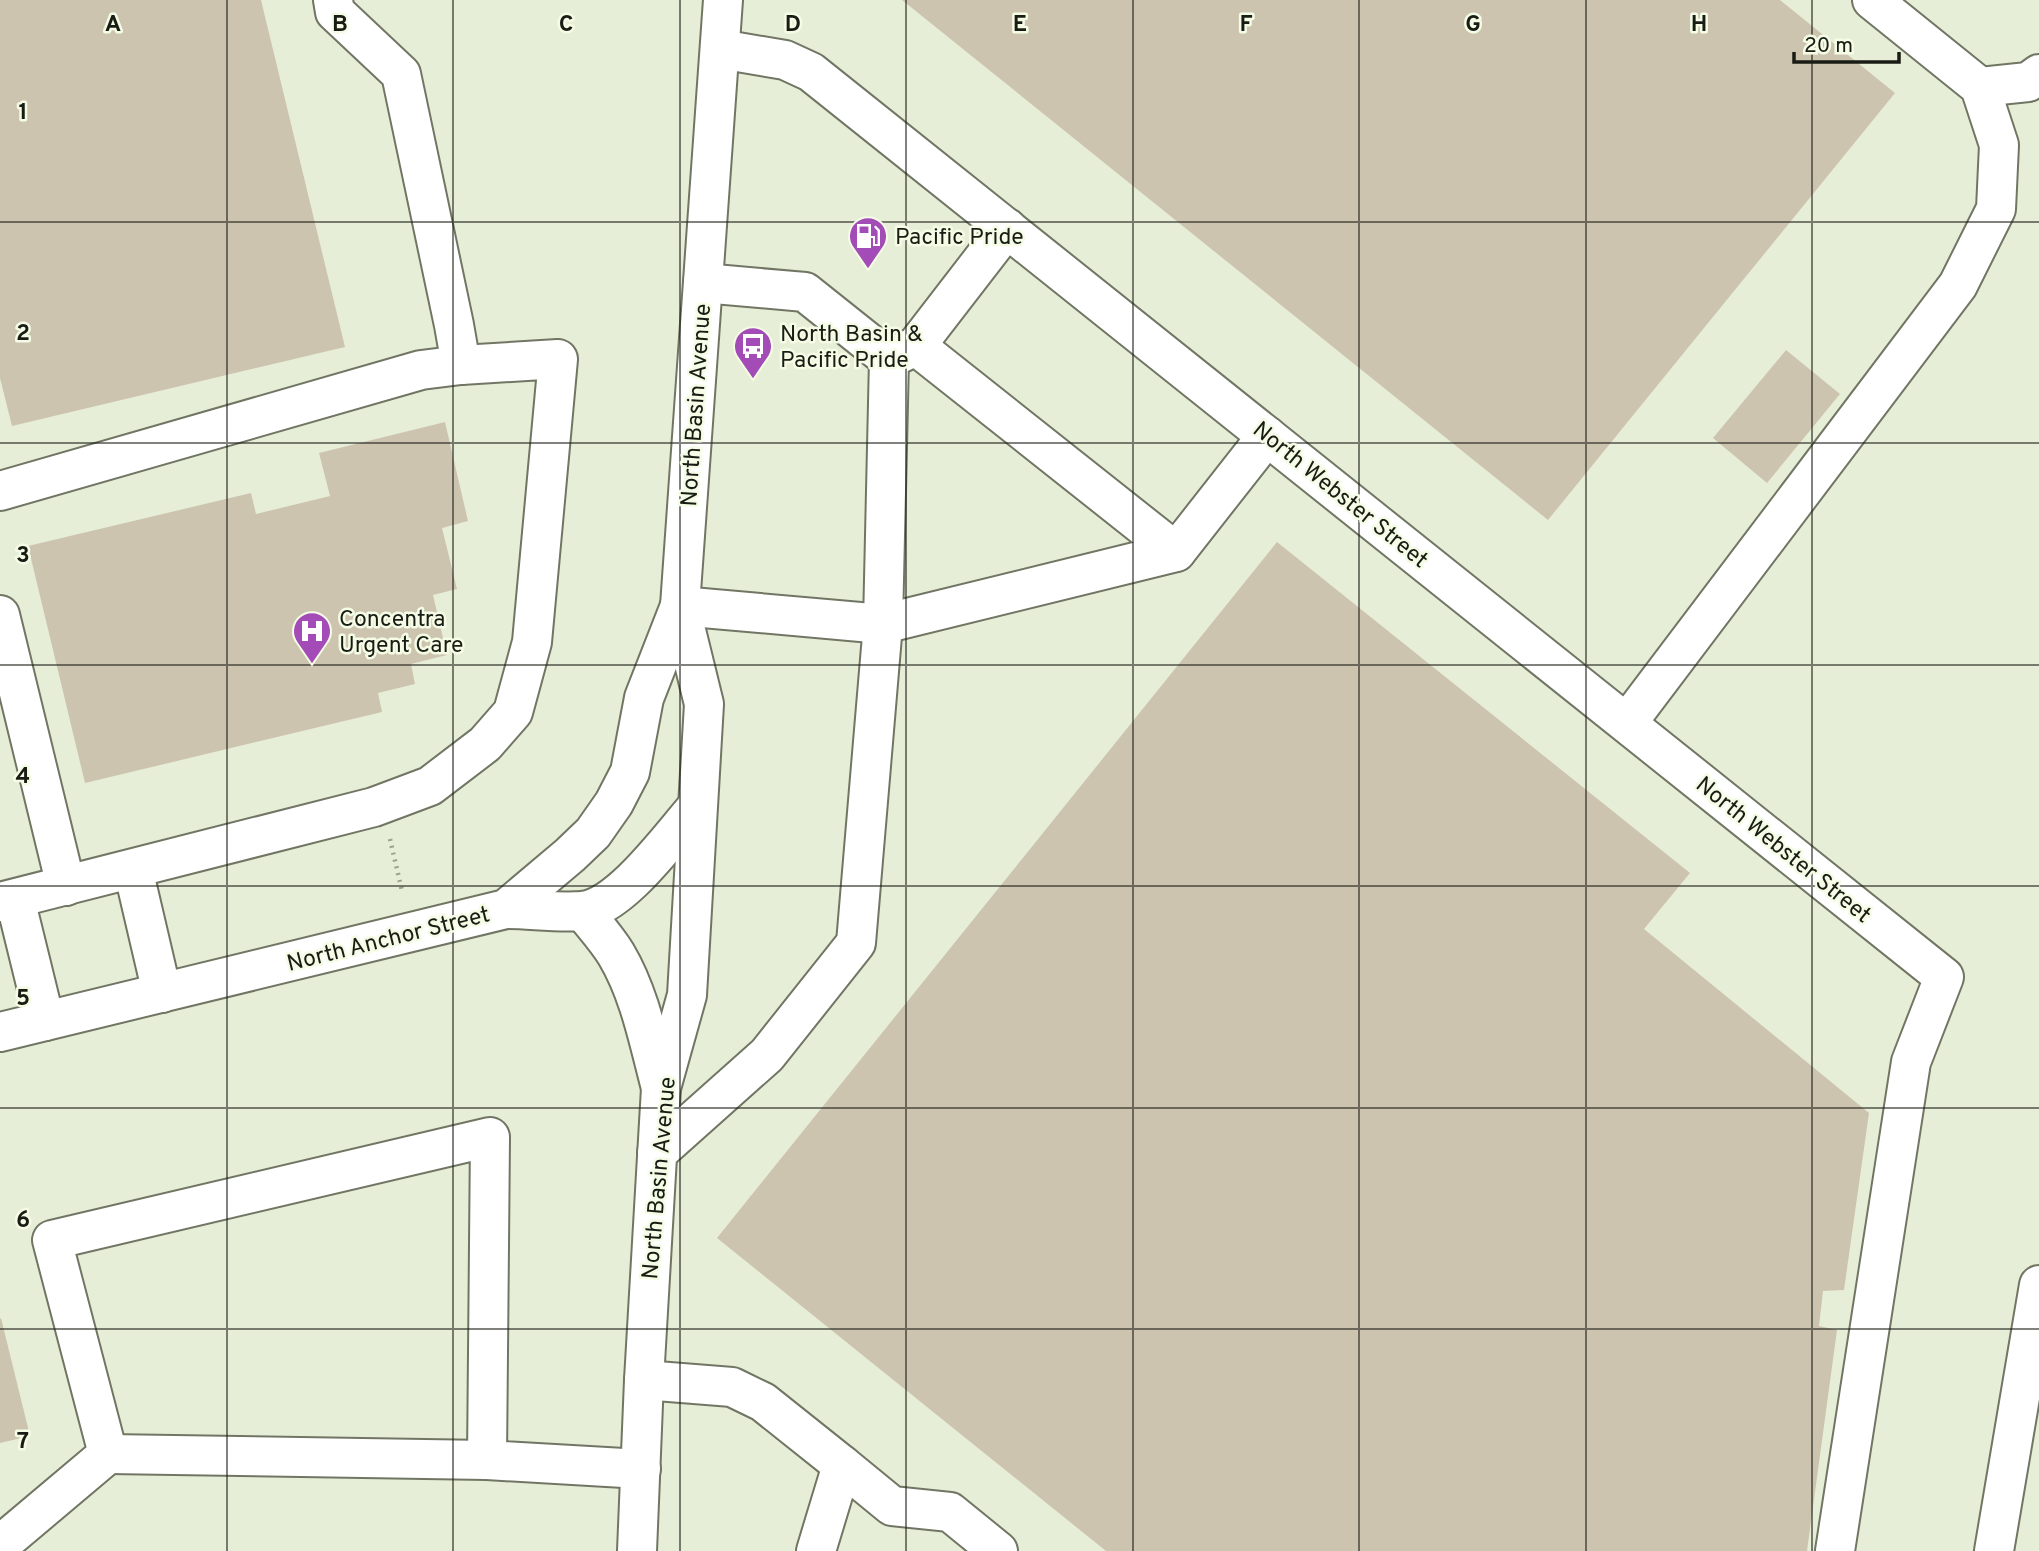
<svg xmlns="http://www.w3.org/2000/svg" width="2039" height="1551" font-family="Overpass,sans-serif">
<rect width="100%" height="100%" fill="#e7eed8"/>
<g fill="#cdc4af">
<polygon points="0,0 261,0 345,347 12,426 0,378"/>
<polygon points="902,0 1780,0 1895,93 1548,520"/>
<polygon points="1786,350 1840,394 1767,483 1713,438"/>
<polygon points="445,422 468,521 442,528 457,589 433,595 447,655 411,664 415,684 378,693 382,712 85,783 28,546 251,493 256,514 330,496 319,453"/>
<polygon points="1277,542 1690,873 1644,929 1869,1113 1844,1290 1823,1291 1819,1326 1837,1330 1807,1551 1106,1551 717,1238"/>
<polygon points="1,1318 30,1436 0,1443 0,1319"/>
</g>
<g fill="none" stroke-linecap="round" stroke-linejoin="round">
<defs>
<g id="minor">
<polyline points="333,0 335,12 401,74 454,325 461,365"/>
<polyline points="720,49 785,60 811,72 1944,977 1911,1062 1835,1551"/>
<polyline points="1980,87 2028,82 2039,74"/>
<polyline points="703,283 805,292 889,359 916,346 1007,228"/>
<polyline points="916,346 1176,552"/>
<polyline points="0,491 421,370 461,365 558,359 532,642 513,712 485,744 430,786 374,807 0,902"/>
<polyline points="680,606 883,624 1176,552 1267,436"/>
<polyline points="0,615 66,886"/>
<polyline points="1627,723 1958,285 1996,209 1999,145 1980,87 1872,0"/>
<polyline points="133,869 162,993"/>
<polyline points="15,899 45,1021"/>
<path d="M506,909c24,0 51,4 76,2 39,-4 89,-75 115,-104"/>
<path d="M583,911c11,14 24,28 33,43 24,40 33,89 45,134"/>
<polyline points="657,1153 767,1055 856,943 883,624 889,359"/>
<polyline points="644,1380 732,1387 763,1402 842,1465"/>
<polyline points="108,1454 487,1460"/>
<polyline points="0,1545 108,1454 52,1240 490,1137 487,1460 641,1469"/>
<polyline points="816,1551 842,1465 892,1506 950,1512 998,1551"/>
<polyline points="1994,1551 2039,1285"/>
</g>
<g id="major">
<polyline points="0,1032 506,909 570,855 593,833 614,803 630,772 644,698 680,606"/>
<polyline points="637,1551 644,1380 661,1088 687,995 704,704 680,606 723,0"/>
</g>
</defs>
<use href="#minor" stroke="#707663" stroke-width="42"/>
<use href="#major" stroke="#707663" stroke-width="42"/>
<polyline stroke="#9ca291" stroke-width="4.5" stroke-dasharray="2 5" stroke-linecap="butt" points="390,839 402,891"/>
<use href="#minor" stroke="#fff" stroke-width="38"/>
<use href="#major" stroke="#fff" stroke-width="38"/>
</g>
<path fill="none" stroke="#191c14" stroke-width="2" stroke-opacity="0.55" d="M227,0v1551M453,0v1551M680,0v1551M906,0v1551M1133,0v1551M1359,0v1551M1586,0v1551M1812,0v1551M0,222h2039M0,443h2039M0,665h2039M0,886h2039M0,1108h2039M0,1329h2039"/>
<defs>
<symbol id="fuel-pin" viewBox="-11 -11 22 30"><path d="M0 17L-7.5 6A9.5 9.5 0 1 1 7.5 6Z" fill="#a34bb7" stroke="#f4fce5"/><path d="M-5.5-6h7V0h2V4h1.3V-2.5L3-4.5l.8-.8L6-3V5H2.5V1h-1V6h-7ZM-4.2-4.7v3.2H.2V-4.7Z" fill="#fff"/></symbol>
<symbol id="bus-pin" viewBox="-11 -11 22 30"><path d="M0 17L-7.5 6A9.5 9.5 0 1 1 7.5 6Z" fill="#a34bb7" stroke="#f4fce5"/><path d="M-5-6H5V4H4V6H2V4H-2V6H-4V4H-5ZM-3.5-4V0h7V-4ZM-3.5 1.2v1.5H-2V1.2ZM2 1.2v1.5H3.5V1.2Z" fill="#fff"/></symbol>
<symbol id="hospital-pin" viewBox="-11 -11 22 30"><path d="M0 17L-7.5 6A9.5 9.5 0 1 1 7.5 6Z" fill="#a34bb7" stroke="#f4fce5"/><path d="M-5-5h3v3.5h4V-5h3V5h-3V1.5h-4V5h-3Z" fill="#fff"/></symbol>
</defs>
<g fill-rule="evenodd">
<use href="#fuel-pin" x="846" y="214" width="44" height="60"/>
<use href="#bus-pin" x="731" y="324" width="44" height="60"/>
<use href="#hospital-pin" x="290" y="609" width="44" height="60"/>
</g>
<g text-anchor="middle" stroke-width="5" stroke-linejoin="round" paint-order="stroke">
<g font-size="23" fill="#191c14" stroke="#f4fce5" text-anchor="start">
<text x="895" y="244">Pacific Pride</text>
<text x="780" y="341">North Basin &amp;<tspan x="780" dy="26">Pacific Pride</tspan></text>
<text x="339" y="626">Concentra<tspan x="339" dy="26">Urgent Care</tspan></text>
</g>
<g font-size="23" fill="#191c14" stroke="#f4fce5">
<text transform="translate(695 405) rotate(-86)" y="8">North Basin Avenue</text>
<text transform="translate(1341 494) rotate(39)" y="8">North Webster Street</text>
<text transform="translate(1784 849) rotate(39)" y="8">North Webster Street</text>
<text transform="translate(388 938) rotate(-14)" y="8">North Anchor Street</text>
<text transform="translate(658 1178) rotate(-85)" y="8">North Basin Avenue</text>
</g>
</g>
<g font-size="23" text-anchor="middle" font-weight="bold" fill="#191c14" stroke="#f4fce5" stroke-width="5" stroke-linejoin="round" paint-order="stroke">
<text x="113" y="31">A</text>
<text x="340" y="31">B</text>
<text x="566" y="31">C</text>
<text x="793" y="31">D</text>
<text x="1020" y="31">E</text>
<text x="1246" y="31">F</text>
<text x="1473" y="31">G</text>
<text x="1699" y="31">H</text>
<text x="23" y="119">1</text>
<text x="23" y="340">2</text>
<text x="23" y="562">3</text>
<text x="23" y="783">4</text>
<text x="23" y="1005">5</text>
<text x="23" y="1227">6</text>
<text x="23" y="1448">7</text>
</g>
<path d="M1794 52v10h105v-10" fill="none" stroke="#191c14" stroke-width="3.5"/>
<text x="1804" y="52" font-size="21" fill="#191c14" stroke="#f4fce5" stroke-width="5" paint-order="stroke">20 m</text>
</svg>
